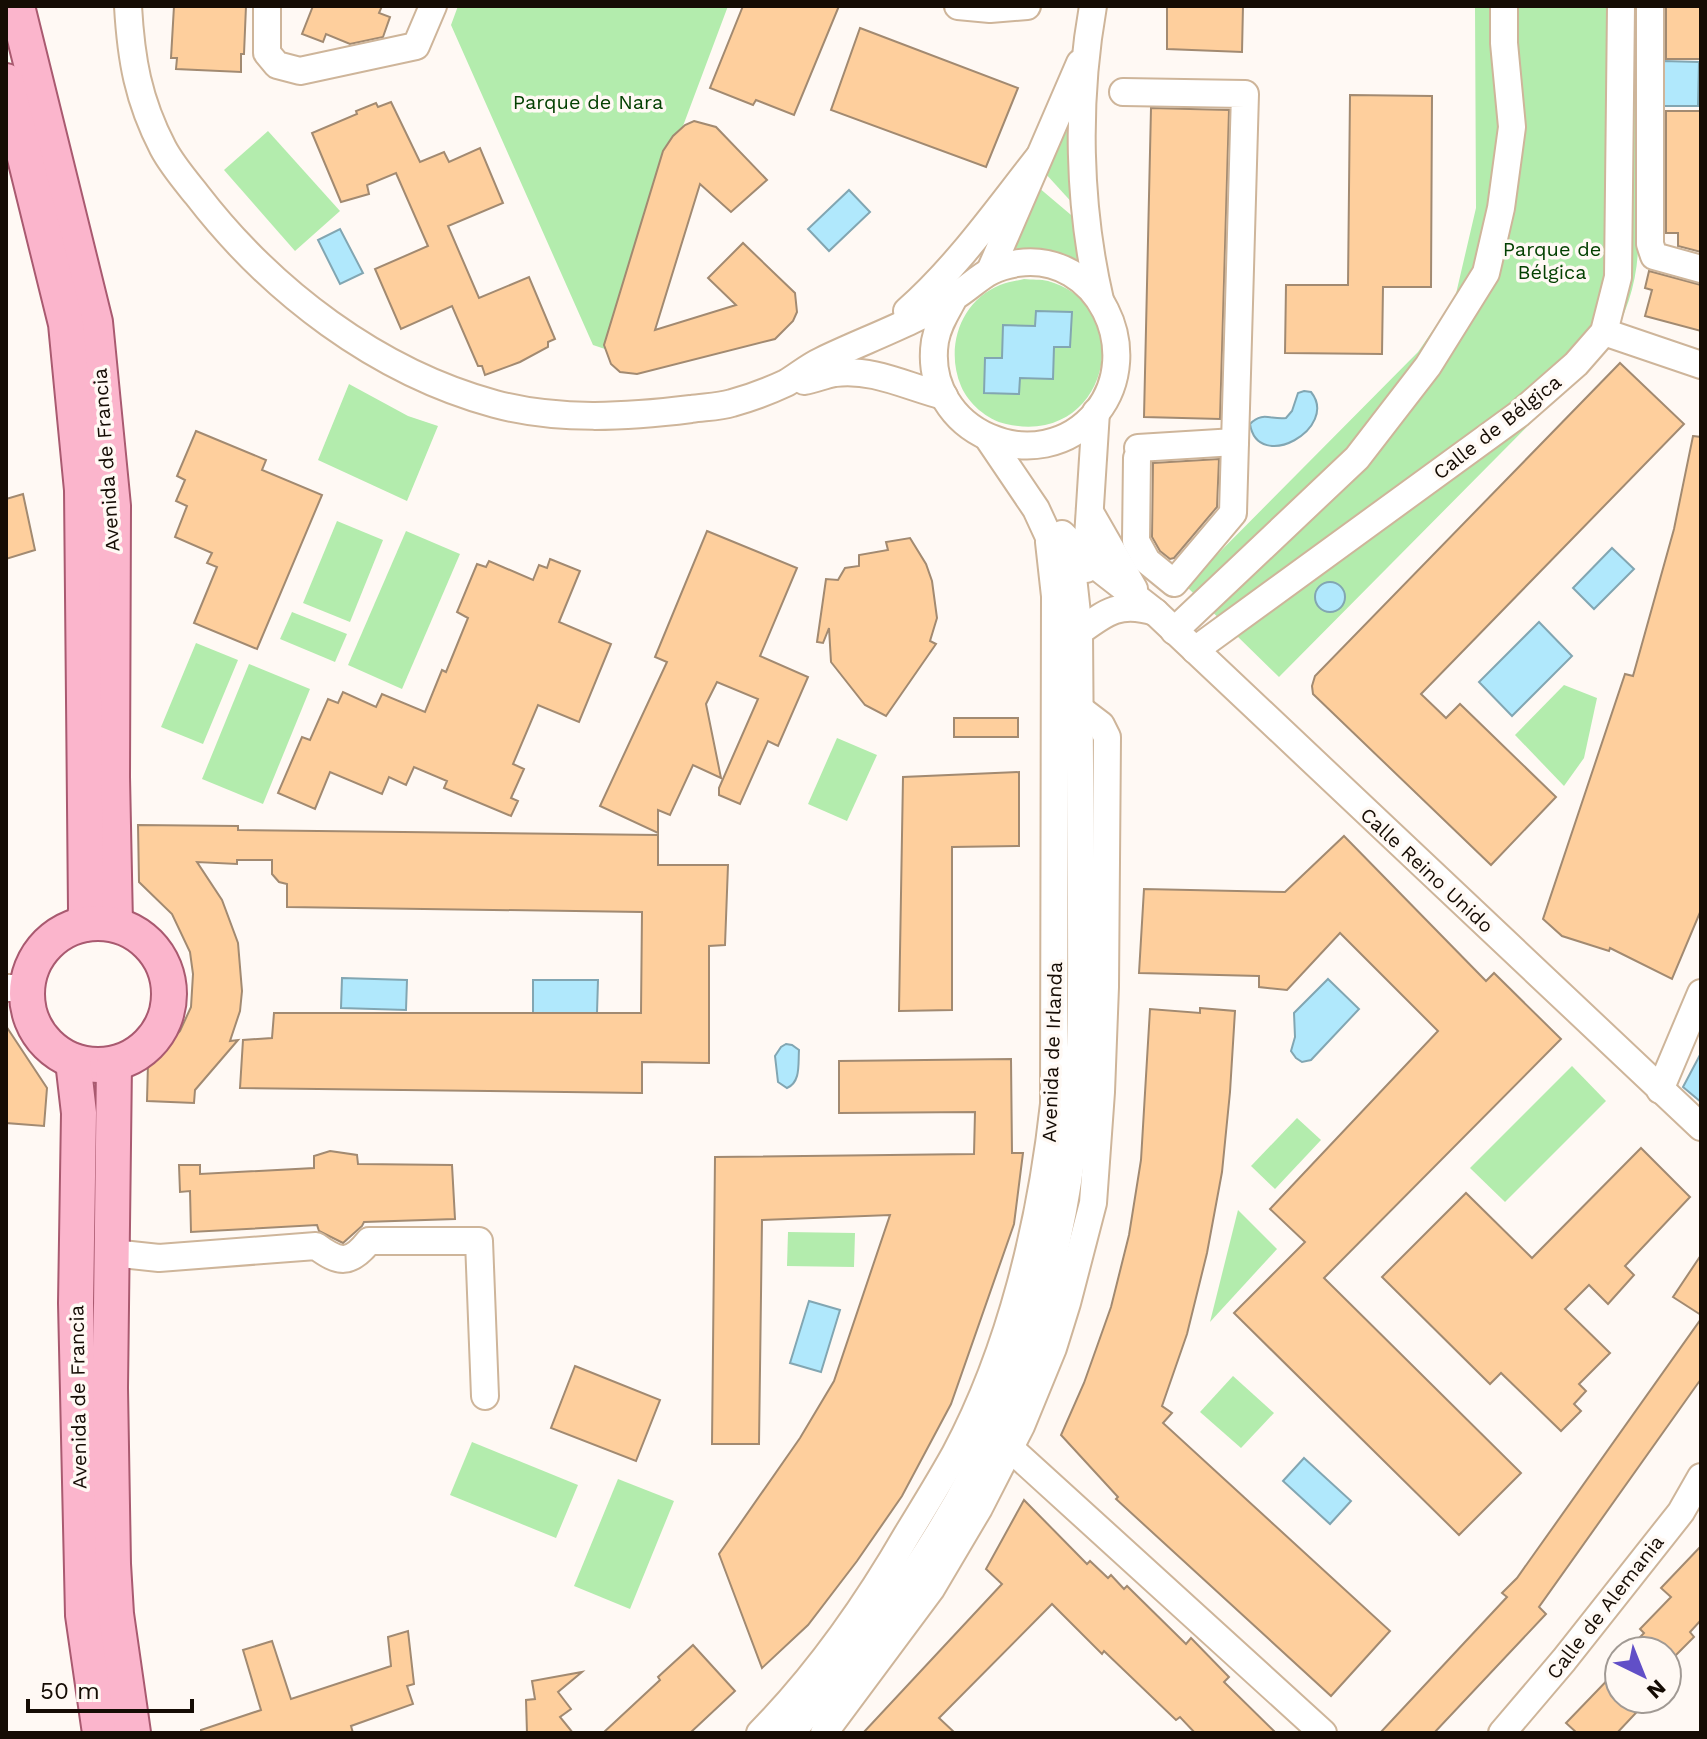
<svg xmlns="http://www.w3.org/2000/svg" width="1707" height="1739" font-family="'Work Sans',sans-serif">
<rect width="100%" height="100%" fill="#fff9f4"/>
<g fill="#b3ecad" fill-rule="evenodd">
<polygon points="458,6 728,6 671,158 614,352 593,345 451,25"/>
<path d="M1475,6h164l-1,245c-2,34 -12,64 -29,93l-330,333 -93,-91 232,-234 37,-54 21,-90z"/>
<polygon points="1070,124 1076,207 1045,173"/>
<polygon points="268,131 340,211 295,251 224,170"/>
<path d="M1038,187l39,33 6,43c-24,-14 -50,-18 -76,-13z"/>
<path d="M1024,279c8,1 17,0 24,2 91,25 61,167 -42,143 -19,-4 -38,-21 -45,-38 -16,-38 -1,-85 39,-101 7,-3 16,-4 24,-6zM1036,312l34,35h-16l-34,31 -1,16 -34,-36h17l34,-31z"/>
<polygon points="349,384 408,416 438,426 407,501 318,460"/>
<polygon points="337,521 383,540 350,622 303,603"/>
<polygon points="406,531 460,554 402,689 348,665"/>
<polygon points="292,612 347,634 335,662 280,639"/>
<polygon points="196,643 238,660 203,744 161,727"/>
<polygon points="249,664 310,689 263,804 202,779"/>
<polygon points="1564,685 1597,698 1584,758 1564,786 1515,735"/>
<polygon points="837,738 877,755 847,821 808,804"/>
<polygon points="1572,1066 1606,1101 1505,1202 1470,1168"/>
<polygon points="1297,1118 1321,1140 1275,1189 1251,1166"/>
<polygon points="1238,1210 1277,1249 1210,1322"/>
<polygon points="788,1232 855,1233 854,1267 787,1266"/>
<polygon points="1233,1376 1274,1413 1241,1448 1200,1412"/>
<polygon points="472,1442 578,1485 556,1538 450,1495"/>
<polygon points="618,1479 674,1501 630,1609 574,1586"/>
</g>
<g fill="#b0e8fc" stroke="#82a6b2" stroke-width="2">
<polygon points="1663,61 1699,62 1698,106 1662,106"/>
<polygon points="849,190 870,212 829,251 808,229"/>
<polygon points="340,229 363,273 340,284 318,240"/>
<polygon points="1036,311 1072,312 1070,347 1054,347 1053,379 1020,378 1019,394 984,393 985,358 1002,358 1003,325 1035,326"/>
<path d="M1304,391l7,1c29,36 -53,82 -61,32 12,-13 21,-4 36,-6l6,-7 6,-18z"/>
<polygon points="1612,548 1634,569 1594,609 1573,588"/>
<circle cx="1330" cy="597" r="15"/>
<polygon points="1539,622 1572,656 1512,716 1479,682"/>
<polygon points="342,978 407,980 406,1010 341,1008"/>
<polygon points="1328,979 1359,1009 1311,1060 1302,1062 1296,1058 1291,1051 1295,1037 1294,1013"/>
<polygon points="533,980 598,980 597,1013 533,1013"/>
<path d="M786,1044l6,1 7,5c-1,14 2,32 -12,38l-9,-6 -3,-26 6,-9z"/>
<polygon points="1701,1053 1701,1102 1683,1087"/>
<polygon points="809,1301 840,1310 821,1372 790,1363"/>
<polygon points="1304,1458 1351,1501 1330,1524 1283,1481"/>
</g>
<g fill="#fecf9d" stroke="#a28a71" stroke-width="2">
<polygon points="174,6 246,6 244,54 241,54 241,72 176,69 177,58 171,58"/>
<polygon points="313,6 382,6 379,13 390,17 383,37 350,44 326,34 323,42 302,34"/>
<polygon points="743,6 839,6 794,115 756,100 753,105 710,88"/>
<polygon points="1167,6 1243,6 1242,52 1167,49"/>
<rect x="1666" y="6" width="35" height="53"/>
<polygon points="860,28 1018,88 986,167 831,110"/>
<polygon points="1350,95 1432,96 1431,287 1383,287 1382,354 1285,353 1286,285 1348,285"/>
<polygon points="391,102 420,162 444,152 449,162 480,148 503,203 448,226 479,298 529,277 555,339 548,342 548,347 520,362 485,375 482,366 478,366 452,306 401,329 375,269 428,246 396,173 367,185 369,194 341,202 312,133 357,114 356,111 376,103 378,107"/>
<polygon points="1151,108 1229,110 1220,419 1144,417"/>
<polygon points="1666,111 1701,111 1701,252 1678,246 1678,233 1666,233"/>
<polygon points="694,121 716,127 767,180 731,212 700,184 655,330 736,305 708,278 743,243 795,293 797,312 793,321 775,339 637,374 620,372 611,364 604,345 663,151 673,136 685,125"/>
<polygon points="1649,271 1701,285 1701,331 1645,316 1652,290 1645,288"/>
<polygon points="1620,363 1684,424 1421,694 1446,718 1460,704 1556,797 1491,865 1313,694 1312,686 1315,676"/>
<polygon points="196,431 266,460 262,470 322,495 257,649 194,623 217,567 207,563 212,553 175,537 187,506 176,501 185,480 177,476"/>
<polygon points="1693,436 1701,437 1701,910 1672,979 1610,948 1609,951 1562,936 1543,919 1625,674 1633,676 1674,529"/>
<polygon points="1219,459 1217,507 1174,558 1170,559 1160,551 1152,537 1153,463"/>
<polygon points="23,494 35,550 6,559 6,499"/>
<polygon points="707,531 797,568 760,656 808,677 778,746 768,741 740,804 719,795 719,788 758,699 717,682 706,704 721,778 693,765 670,815 658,810 658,833 600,806 667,662 655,657"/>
<polygon points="910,538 926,564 932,581 937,618 930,641 936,644 886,716 865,705 831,662 829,628 823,643 817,642 826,579 838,580 845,568 859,566 859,555 888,550 886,542"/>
<polygon points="550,559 580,571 559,622 611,644 579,722 538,705 513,764 524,769 511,798 518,801 511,816 444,788 447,781 414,767 406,785 389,777 382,794 330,772 315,809 278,793 302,737 310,740 328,699 338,703 343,692 376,707 382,694 425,712 442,670 446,672 468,618 457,612 477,564 486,567 489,561 533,580 539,565 547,568"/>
<rect x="954" y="718" width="64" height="19"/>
<polygon points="1019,772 1019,846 952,847 952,1010 899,1011 903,777"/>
<polygon points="138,825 238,826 238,830 658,835 658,865 728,865 725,945 709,946 709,1063 642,1062 642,1093 240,1088 243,1040 272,1038 274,1013 641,1013 642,912 287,907 287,884 279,882 272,874 272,860 237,860 237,864 197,862 222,900 238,943 242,991 240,1011 230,1041 238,1040 195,1090 194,1103 147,1101 148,1063 161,1053 180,1031 191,1007 193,974 190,952 172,914 139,882"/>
<polygon points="1344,836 1486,981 1494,973 1561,1039 1324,1278 1521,1473 1459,1535 1234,1313 1305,1242 1270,1209 1438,1031 1340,933 1287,990 1259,987 1259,976 1139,973 1144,889 1285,892"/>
<polygon points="1200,1008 1235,1011 1230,1092 1222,1172 1207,1253 1187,1334 1162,1406 1172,1413 1163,1423 1390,1631 1331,1696 1116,1499 1118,1497 1061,1435 1084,1383 1111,1307 1129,1235 1141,1160 1150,1009 1200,1013"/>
<polygon points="6,1026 47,1088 44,1126 6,1123"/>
<polygon points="1011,1059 1012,1153 1023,1153 1014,1224 951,1404 902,1496 857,1561 808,1625 762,1668 719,1554 800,1438 834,1381 890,1215 762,1220 759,1444 712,1444 715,1157 974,1154 975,1112 839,1113 839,1061"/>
<polygon points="1641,1148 1690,1197 1625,1266 1634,1275 1608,1304 1589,1285 1565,1309 1610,1353 1579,1384 1586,1391 1574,1404 1581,1411 1561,1431 1501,1373 1490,1384 1382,1277 1466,1193 1532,1258"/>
<polygon points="330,1151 357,1155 358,1164 452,1165 455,1219 364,1222 362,1226 343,1243 319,1231 317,1225 191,1232 190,1191 180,1192 179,1165 200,1165 200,1174 314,1168 314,1156"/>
<polygon points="1701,1255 1701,1315 1673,1297"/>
<polygon points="1701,1319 1701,1379 1539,1607 1546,1614 1434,1733 1380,1733 1507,1597 1502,1593 1517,1578"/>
<polygon points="575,1366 660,1400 636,1461 551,1428"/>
<polygon points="1024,1500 1087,1564 1090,1561 1108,1578 1111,1575 1124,1589 1127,1586 1186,1644 1191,1638 1229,1677 1224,1682 1276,1733 1195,1733 1180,1717 1176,1720 1104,1651 1102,1654 1052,1604 939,1718 955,1733 863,1733 1002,1584 986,1569"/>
<polygon points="1701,1546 1701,1620 1690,1632 1694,1637 1667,1664 1667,1651 1627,1651 1644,1633 1640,1629 1671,1597 1661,1588"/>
<polygon points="408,1631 414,1684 407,1686 413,1704 351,1726 353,1733 201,1733 201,1730 261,1710 243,1650 272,1641 291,1699 391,1666 388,1637"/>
<polygon points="693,1645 735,1691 690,1733 603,1733 660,1680 658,1677"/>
<polygon points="1619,1668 1619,1699 1649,1699 1617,1733 1577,1733 1566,1723"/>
<polygon points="582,1672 558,1692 571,1709 560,1717 573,1733 527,1733 526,1700 535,1699 532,1681"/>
</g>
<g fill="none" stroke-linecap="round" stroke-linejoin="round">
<defs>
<g id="minor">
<path d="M128,6c3,53 10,94 35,142 9,17 22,32 34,47 74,96 180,177 298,209 63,17 132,13 196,5 13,-2 28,-2 41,-6 18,-5 37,-12 54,-20 12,-7 22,-16 35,-22 43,-21 93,-38 133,-64 25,-16 31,-29 64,-34 80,-11 127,88 79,149 -58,71 -176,20 -162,-71 3,-17 12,-30 20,-45"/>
<polyline points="267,6 267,53 277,65 300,71 416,46 433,6"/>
<polyline points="958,6 990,9 1027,6"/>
<path d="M1093,6c-17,96 -15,199 7,294"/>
<polyline points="1650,6 1650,244 1654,256 1701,269"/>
<polyline points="1123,92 1245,94 1233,513 1174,583 1147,561 1136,541 1137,458"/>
<polyline points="990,271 1080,63"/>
<path d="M907,311c50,-44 90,-101 131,-153"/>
<polyline points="1604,332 1701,365"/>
<path d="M804,381c11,-2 20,-6 31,-8 38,-5 73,14 109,23"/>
<polyline points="1138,448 1235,442"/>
<polyline points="1091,514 1134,589"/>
<polyline points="1062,534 1087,559 1155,612 1701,1127"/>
<polyline points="1086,569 1096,412"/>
<polyline points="1174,631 1357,458 1428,366 1486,273 1501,208 1512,127 1504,43 1504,6"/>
<path d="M1079,632c27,-20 41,-31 76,-20"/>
<polyline points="1195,650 1519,414 1576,364 1604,332 1618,277 1621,6"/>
<polyline points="6,988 27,988"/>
<polyline points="1660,1090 1701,993"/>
<path d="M112,1253l47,5 157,-12c23,17 34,19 53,-5h110l6,155"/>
<polyline points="1011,1449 1323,1733"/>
<path d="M760,1733c58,-59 107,-129 148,-200 16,-26 32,-52 47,-79 56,-105 86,-232 99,-350l1,-508 -6,-54"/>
<path d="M791,1733c83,-98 162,-205 212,-323 34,-81 58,-170 69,-257 11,-84 9,-170 9,-254 -1,-89 -1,-178 -2,-267l-6,-55 -4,-15 -21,-27 -12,-26 -48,-71"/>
<polyline points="824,1733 931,1589 979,1508 1021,1426 1053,1348 1067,1303 1093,1203 1101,1092 1105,987 1107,737 1101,725 1080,709"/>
<polyline points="1502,1733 1564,1660 1681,1512 1701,1477"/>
</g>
<g id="major">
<polyline points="17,6 95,322 113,506 112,777 115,924"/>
<polyline points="6,81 66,324 82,490 86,910 84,924"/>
<circle cx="98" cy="994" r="71"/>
<polyline points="73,1061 79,1113 76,1303 83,1615 100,1733"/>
<polyline points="114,1064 110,1388 113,1564 116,1614 133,1733"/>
</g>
</defs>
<use href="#minor" stroke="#ceb59a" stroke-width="30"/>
<use href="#major" stroke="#a95a70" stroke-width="38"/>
<use href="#minor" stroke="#fff" stroke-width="26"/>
<use href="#major" stroke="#fbb5cc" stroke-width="34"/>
</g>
<g text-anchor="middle" stroke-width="7" stroke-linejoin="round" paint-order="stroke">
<g font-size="20" fill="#034001" stroke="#fff9f4">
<text x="588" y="109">Parque de Nara</text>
<text x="1552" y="256">Parque de<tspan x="1552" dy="23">Bélgica</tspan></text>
</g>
<g font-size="20" fill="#150c04" stroke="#fff9f4">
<text transform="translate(1497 427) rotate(-38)" y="7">Calle de Bélgica</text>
<text transform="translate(106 460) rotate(-94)" y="7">Avenida de Francia</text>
<text transform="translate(1427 870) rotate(43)" y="7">Calle Reino Unido</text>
<text transform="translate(1052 1052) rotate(-88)" y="7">Avenida de Irlanda</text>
<text transform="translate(78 1397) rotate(-91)" y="7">Avenida de Francia</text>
<text transform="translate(1605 1607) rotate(-52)" y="7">Calle de Alemania</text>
</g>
</g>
<rect width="1707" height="1739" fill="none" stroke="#150c04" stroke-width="16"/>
<g transform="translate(1643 1675) rotate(137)"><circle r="38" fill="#fff9f4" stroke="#a19a94" stroke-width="2"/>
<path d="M0-6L14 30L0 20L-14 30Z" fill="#614fc7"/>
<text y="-12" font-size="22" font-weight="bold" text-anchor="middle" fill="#150c04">N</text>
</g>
<path d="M28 1699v12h164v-12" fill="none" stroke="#150c04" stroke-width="4"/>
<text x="40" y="1699" font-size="24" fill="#150c04" stroke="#fff9f4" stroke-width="6" paint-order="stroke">50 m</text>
</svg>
